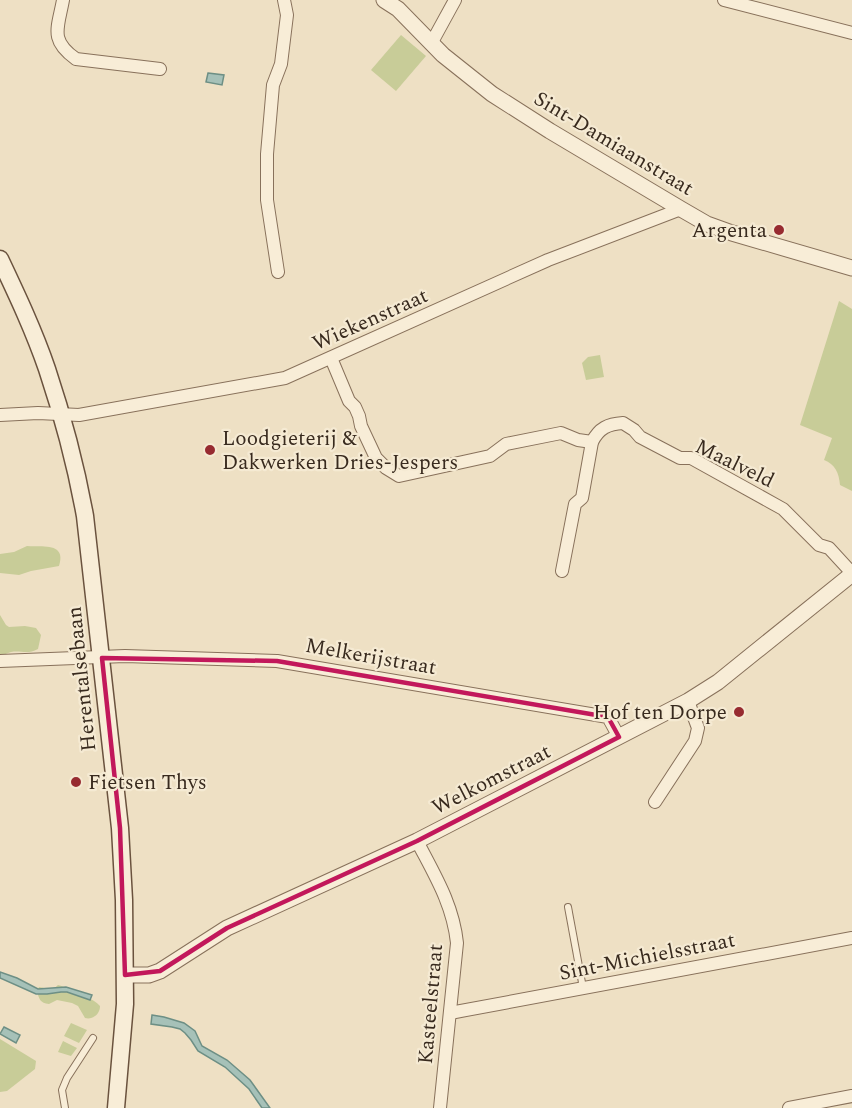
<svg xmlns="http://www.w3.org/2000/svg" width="852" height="1108" font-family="Spectral,serif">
<rect width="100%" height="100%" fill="#eee0c4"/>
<g fill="#c8cc98">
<polygon points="401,35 426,56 396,91 371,70"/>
<path d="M839,301l13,8v182l-12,-6c-1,-12 -5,-21 -16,-25l8,-22 -32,-13z"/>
<polygon points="600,355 604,377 586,380 582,363 588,357"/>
<path d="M27,546c15,1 40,-4 32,20l-28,5 -12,4 -19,-2v-19l14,-2z"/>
<path d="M0,615l6,10 3,2 16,-1 11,2 5,7 -3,14c-11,6 -17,1 -27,3 -4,1 -7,3 -11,4z"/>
<path d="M58,985c5,1 9,4 14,7 10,4 21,6 28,14 0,8 -7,14 -15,12l-7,-12 -6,-3 -15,-3 -8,4c-9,-1 -10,-5 -12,-13l2,-4c8,1 12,5 19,-2z"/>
<polygon points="71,1023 87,1030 79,1043 64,1036"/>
<polygon points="0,1039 36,1061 35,1069 7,1091 0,1092"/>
<polygon points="63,1041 77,1048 71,1056 58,1052"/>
</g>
<g fill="#a6c1b8" stroke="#6d8f85" stroke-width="1.5">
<polygon points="208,73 224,75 222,85 206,82"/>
<polygon points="0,972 17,978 38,989 66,987 92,995 90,1000 67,992 61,992 47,994 36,994 0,978"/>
<polygon points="152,1015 164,1017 184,1023 195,1031 202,1046 227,1060 250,1080 270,1108 262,1108 249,1089 225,1067 198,1051 191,1040 185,1033 180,1029 172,1027 151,1024"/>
<polygon points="4,1027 20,1035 16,1043 0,1034"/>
</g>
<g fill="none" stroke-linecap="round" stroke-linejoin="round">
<defs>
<g id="service">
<polyline points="568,907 583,988"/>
<polyline points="65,1108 62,1090 67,1078 93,1038"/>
</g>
<g id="minor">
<path d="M63,0c-5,28 -14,40 13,59l84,10"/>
<polyline points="724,0 852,33"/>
<polyline points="432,42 455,0"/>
<polyline points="278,272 267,200 267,154 273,85 281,64 287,15 284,0"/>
<polyline points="331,358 349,401 355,407 359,416 361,426 376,458 386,468 399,476 490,456 506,444 561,433 578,440 592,442"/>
<polyline points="0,415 38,413 79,415 285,378 548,260 681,209"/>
<path d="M562,571l13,-67 7,-6 10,-56c7,-14 16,-18 31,-19l11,7 6,7 40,21h11l92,51 36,36 10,3 23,25"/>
<polyline points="0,661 125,656 277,661 608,717 619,737"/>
<polyline points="655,802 695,741 698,728 688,701"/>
<path d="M417,841c17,33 36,63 40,102l-17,165"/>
<polyline points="450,1013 852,938"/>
<polyline points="789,1108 852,1096"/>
</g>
<g id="tertiary">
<polyline points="384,0 398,9 443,55 492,94 550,131 681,209 707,224 732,233 852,268"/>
<polyline points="125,975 149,975 160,971 227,928 417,841 688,701 718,682 852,574"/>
</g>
<path id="secondary" d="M0,259c17,36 34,72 47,110 16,48 29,97 38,147l35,312 4,72 1,104 -9,104"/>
</defs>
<use href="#service" stroke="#88715b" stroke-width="8"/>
<use href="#minor" stroke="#88715b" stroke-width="14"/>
<use href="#tertiary" stroke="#88715b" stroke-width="17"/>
<use href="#secondary" stroke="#6a523e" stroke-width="19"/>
<use href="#service" stroke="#f8edd7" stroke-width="6"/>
<use href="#minor" stroke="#f8edd7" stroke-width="12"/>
<use href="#tertiary" stroke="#f8edd7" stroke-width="15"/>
<use href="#secondary" stroke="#f8edd7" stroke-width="16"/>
</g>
<path fill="none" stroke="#c2185b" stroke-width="4.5" stroke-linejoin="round" d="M102,658l175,3 331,56 11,20 -202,104 -190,87 -67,43 -35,4 -5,-147z"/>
<g fill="#972b30" stroke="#f5ead3" stroke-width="2">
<circle cx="779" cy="230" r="6"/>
<circle cx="210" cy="450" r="6"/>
<circle cx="739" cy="712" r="6"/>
<circle cx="76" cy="782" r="6"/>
</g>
<g text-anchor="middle" stroke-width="4.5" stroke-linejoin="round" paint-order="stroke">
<g font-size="21" fill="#382a1e" stroke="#f5ead3">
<text transform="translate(614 143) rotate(31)" y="7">Sint-Damiaanstraat</text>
<text transform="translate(370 319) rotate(-24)" y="7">Wiekenstraat</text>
<text transform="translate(735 463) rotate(26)" y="7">Maalveld</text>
<text transform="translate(371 656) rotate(10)" y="7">Melkerijstraat</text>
<text transform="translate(81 679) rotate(-96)" y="7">Herentalsebaan</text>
<text transform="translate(491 779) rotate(-27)" y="7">Welkomstraat</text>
<text transform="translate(647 956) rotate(-11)" y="7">Sint-Michielsstraat</text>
<text transform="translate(430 1004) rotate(-85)" y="7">Kasteelstraat</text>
</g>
<g font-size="21" fill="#382a1e" stroke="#f5ead3" text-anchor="end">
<text x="767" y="237">Argenta</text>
<text x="222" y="445" text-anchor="start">Loodgieterij &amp;<tspan x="222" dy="24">Dakwerken Dries-Jespers</tspan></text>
<text x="727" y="719">Hof ten Dorpe</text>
<text x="88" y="789" text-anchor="start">Fietsen Thys</text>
</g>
</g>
</svg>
